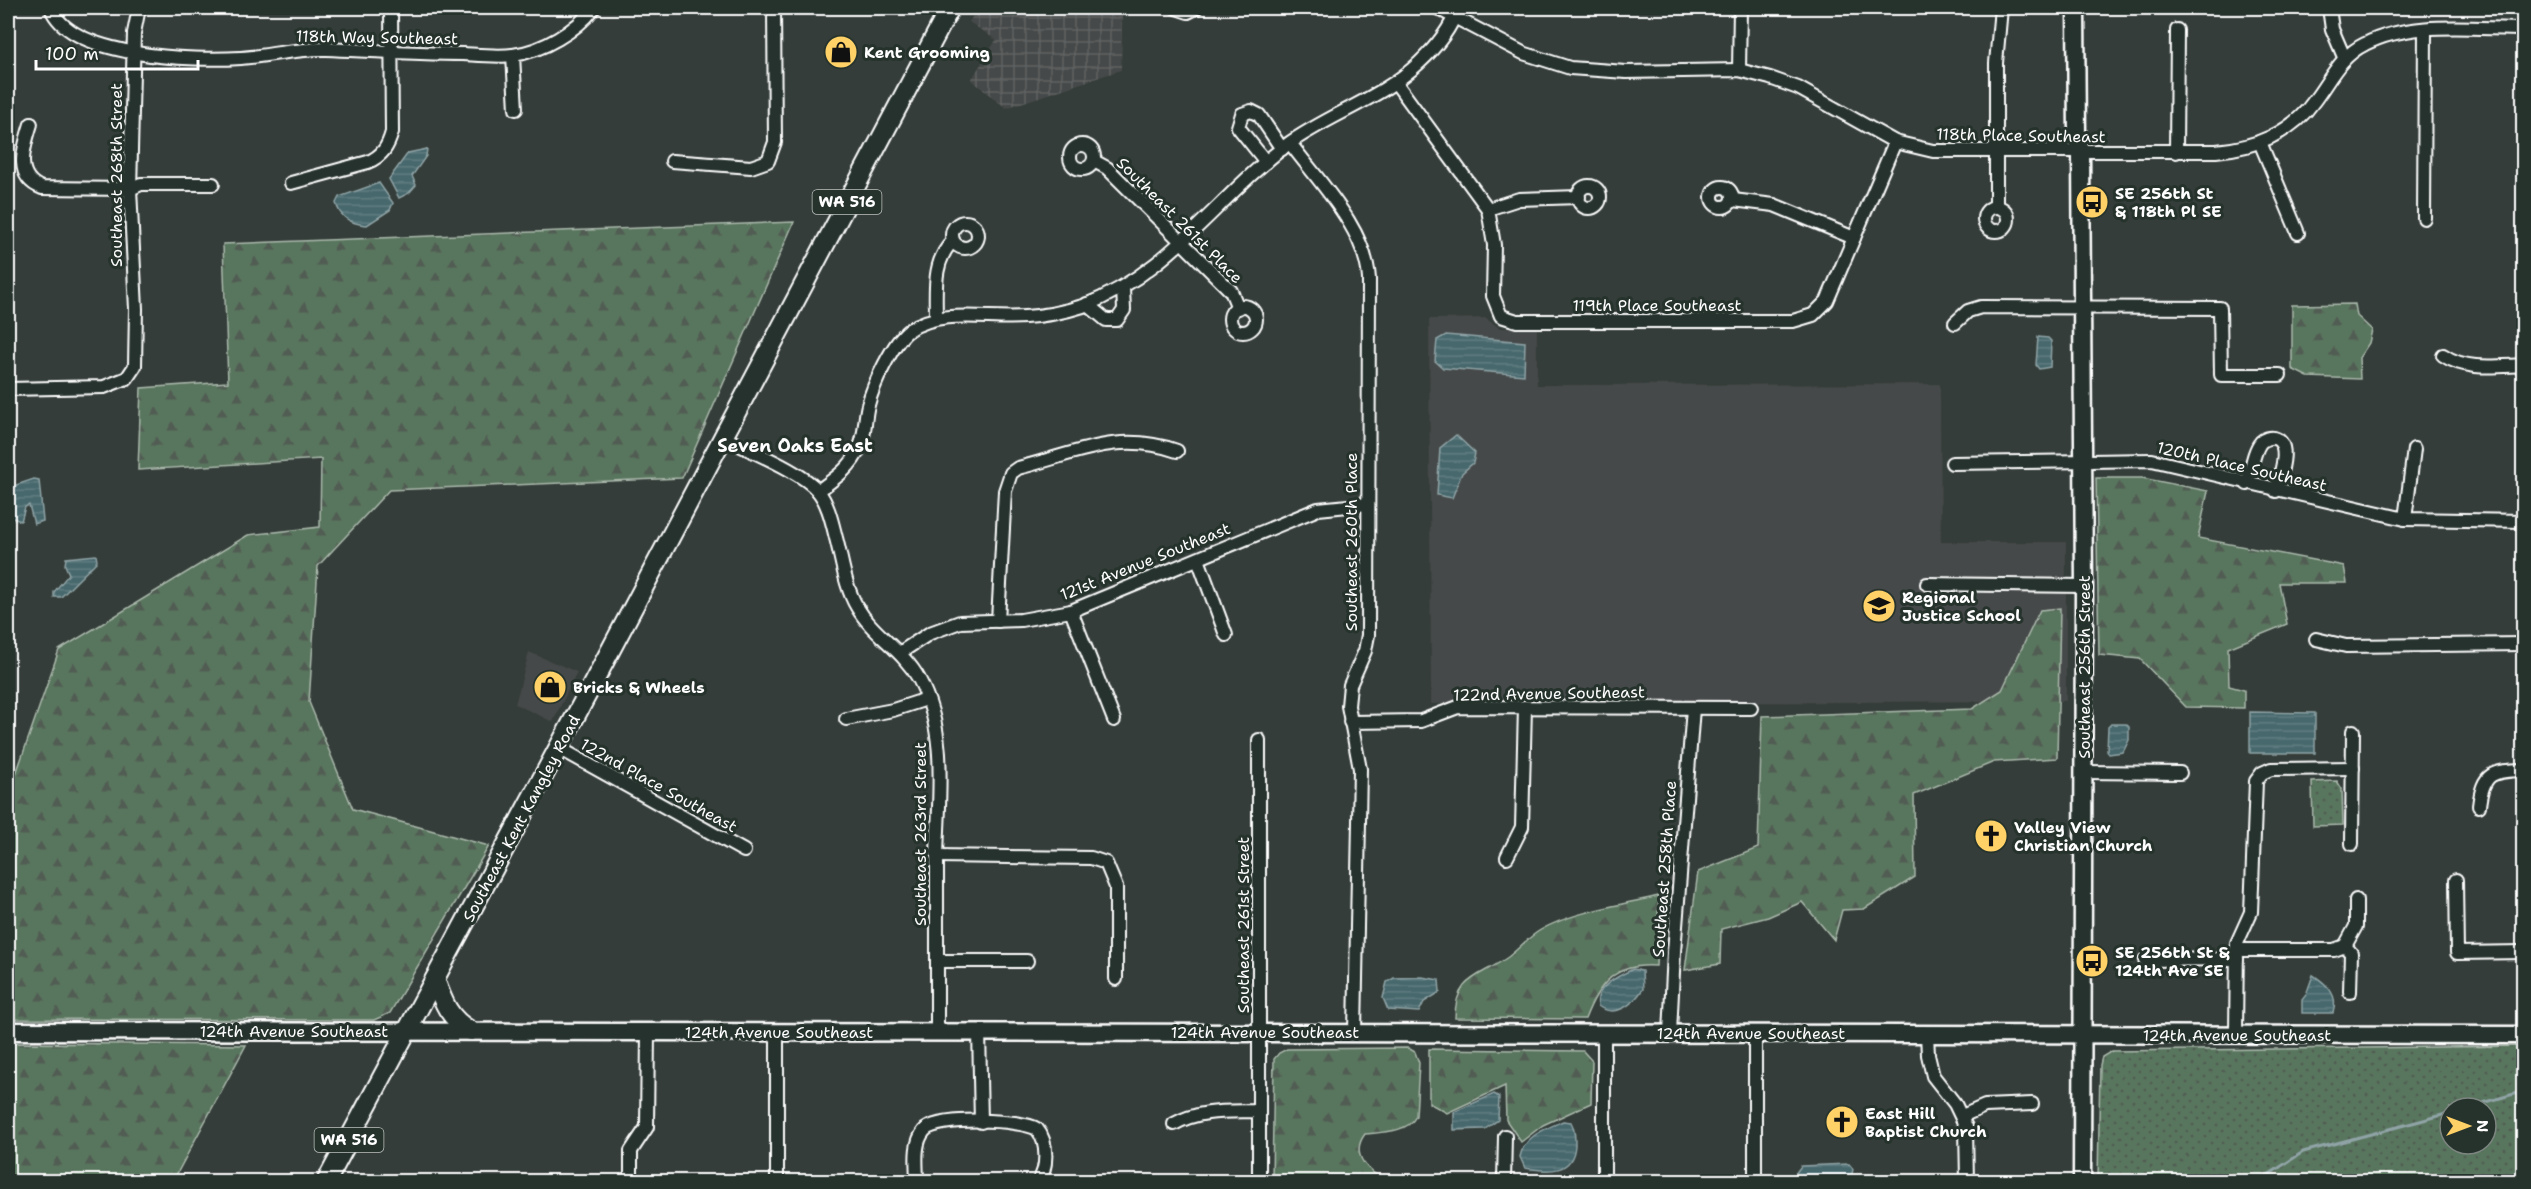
<svg xmlns="http://www.w3.org/2000/svg" width="2531" height="1189" font-family="'Shantell Sans',sans-serif">
<defs>
<pattern id="industrial-grid" width="8" height="8" patternUnits="userSpaceOnUse" patternTransform="scale(1.5)"><rect width="8" height="8" fill="#454848"/><path d="M0 4h8M4 0v8" fill="none" stroke="#616363"/></pattern>
<pattern id="forest-firs" width="22" height="20" patternUnits="userSpaceOnUse" patternTransform="scale(1.5)"><rect width="22" height="20" fill="#58755d"/><path d="M5 1l3.5 6h-7zM16 11l3.5 6h-7z" fill="#515c53"/></pattern>
<pattern id="park-dots" width="8" height="8" patternUnits="userSpaceOnUse" patternTransform="scale(1.5)"><rect width="8" height="8" fill="#58755d"/><path d="M2 2h.1M6 6h.1" fill="none" stroke="#515c53" stroke-width="1.8" stroke-linecap="round"/></pattern>
<pattern id="water-rules" width="6" height="5" patternUnits="userSpaceOnUse" patternTransform="scale(1.5)"><rect width="6" height="5" fill="#46676c"/><path d="M0 2.5h6" fill="none" stroke="#627e82"/></pattern>
</defs>
<rect width="100%" height="100%" fill="#343d39"/>
<filter id="ink" filterUnits="userSpaceOnUse"><feTurbulence type="fractalNoise" baseFrequency=".0167" numOctaves="2"/><feDisplacementMap in="SourceGraphic" scale="12" xChannelSelector="R" yChannelSelector="G"/><feConvolveMatrix kernelMatrix="1 2 1 2 8 2 1 2 1" color-interpolation-filters="sRGB"/></filter>
<g filter="url(#ink)">
<g fill="#454848">
<polygon points="1485,318 1500,328 1537,328 1537,385 1940,384 1941,542 2066,542 2066,701 1431,704 1429,319"/>
<polygon points="529,652 577,672 553,722 515,704"/>
</g>
<polygon fill="url(#industrial-grid)" points="978,8 1122,8 1121,70 1006,108 971,80 996,40 969,22"/>
<g fill="url(#forest-firs)" stroke="#acbaae" stroke-width="1.5">
<polygon points="794,222 682,478 389,490 318,566 309,702 353,809 489,846 390,1013 374,1020 8,1019 8,797 59,650 248,535 320,527 321,459 138,470 141,388 228,382 223,244"/>
<polygon points="2355,304 2357,316 2372,330 2369,343 2359,358 2360,379 2308,377 2292,369 2292,305"/>
<polygon points="2096,478 2142,478 2208,491 2198,538 2344,566 2347,583 2279,583 2287,624 2228,648 2229,686 2244,690 2244,708 2186,707 2140,659 2099,655"/>
<polygon points="2060,608 2057,758 1994,762 1914,795 1915,877 1864,909 1842,910 1834,940 1802,902 1768,917 1721,929 1720,964 1685,970 1698,872 1758,848 1762,716 1972,709 2002,690 2040,610"/>
<path d="M1659,896l-3,70c-41,-3 -57,17 -71,53l-130,-1c0,-42 24,-40 53,-61 9,-7 18,-17 28,-24 29,-20 88,-29 123,-37z"/>
<polygon points="8,1043 246,1045 173,1181 8,1182"/>
<path d="M1408,1048l7,4 4,11 -3,53c-8,17 -35,16 -51,18 -16,21 4,39 23,47h-116l2,-122 5,-6 8,-4z"/>
<polygon points="1429,1049 1583,1051 1592,1061 1591,1103 1543,1125 1521,1142 1506,1120 1505,1086 1447,1113 1429,1103"/>
</g>
<g fill="url(#park-dots)" stroke="#acbaae" stroke-width="1.5" fill-rule="evenodd">
<polygon points="2337,781 2342,789 2343,825 2313,826 2312,782"/>
<path d="M2523,1046v135h-425l2,-116 2,-8 10,-6zM2450,1108h36v36h-36z"/>
</g>
<g fill="url(#water-rules)" stroke="#90a4a7" stroke-width="1.5">
<polygon points="427,149 426,156 412,176 416,185 409,193 399,198 389,179 408,153"/>
<path d="M379,183l14,20 -3,7 -23,15c-15,-1 -27,-7 -31,-22l3,-6z"/>
<polygon points="1446,335 1525,342 1524,375 1443,368 1435,361 1437,340"/>
<polygon points="2038,337 2048,338 2051,341 2050,367 2039,369 2036,365"/>
<polygon points="1456,435 1475,453 1473,463 1462,473 1452,498 1437,495 1440,448"/>
<polygon points="34,479 39,480 43,521 34,524 29,505 25,507 21,521 12,518 10,506 16,485"/>
<polygon points="96,555 97,561 61,597 54,597 54,592 69,574 65,565 66,558"/>
<polygon points="2250,712 2315,713 2315,753 2250,753"/>
<polygon points="2126,724 2129,727 2129,740 2123,752 2109,754 2107,750 2108,727 2111,724"/>
<path d="M1633,969l9,2 1,18c-10,15 -27,30 -45,17 -4,-19 20,-30 35,-37z"/>
<path d="M2313,975c14,9 26,20 20,38h-31v-13l4,-5z"/>
<polygon points="1422,977 1439,980 1440,992 1424,1002 1419,1012 1388,1010 1383,998 1387,982 1394,978"/>
<polygon points="1494,1094 1499,1097 1498,1120 1485,1129 1454,1130 1454,1112"/>
<path d="M1563,1121l8,1c4,7 4,15 4,23 -2,29 -26,27 -50,23l-5,-11c4,-21 25,-28 43,-36z"/>
<polygon points="1849,1164 1853,1169 1851,1179 1844,1181 1793,1181 1792,1178 1801,1166"/>
</g>
<g fill="none" stroke-linecap="round" stroke-linejoin="round">
<g stroke="#90a4a7" stroke-width="3">
<polyline points="2466,1108 2524,1091"/>
<polyline points="2253,1182 2265,1177 2303,1152 2450,1113"/>
</g>
<defs>
<g id="street">
<path d="M51,8c20,50 143,53 190,50 28,-2 56,-10 86,-9 45,2 91,5 136,5 16,1 35,3 50,1 30,-4 63,-24 81,-47"/>
<polyline points="1176,8 1188,12 1196,8"/>
<path d="M1437,8l86,45 47,15 56,4 113,-2 31,8 28,10 97,54 38,9h283c37,-3 75,-17 98,-50 16,-21 26,-45 51,-57 46,-24 108,-15 159,-15"/>
<polyline points="2329,8 2332,29 2344,57"/>
<polyline points="513,55 516,109"/>
<polyline points="1739,70 1740,8"/>
<polyline points="1396,83 1488,209 1494,245 1493,296 1501,316 1517,321 1793,321 1813,315 1827,301 1895,142"/>
<path d="M31,124c-7,23 -18,53 11,64l88,1 11,-5h72"/>
<polyline points="2260,142 2298,233"/>
<path d="M1290,143c29,39 76,86 79,136l-1,356 -3,16 -15,34 -2,21 12,63 -5,263"/>
<circle cx="1082" cy="157" r="12"/>
<polyline points="2176,152 2177,30"/>
<polyline points="672,161 751,167 768,161 775,142 774,8"/>
<polyline points="1094,161 1107,168 1231,291 1238,308"/>
<polyline points="1266,162 1238,127 1242,114 1251,111 1259,115 1282,149"/>
<path d="M291,183l77,-21c14,-6 20,-15 24,-30l-1,-124"/>
<circle cx="1589" cy="197" r="11"/>
<circle cx="1722" cy="197" r="10"/>
<polyline points="1733,200 1774,205 1854,238"/>
<polyline points="1996,207 1996,63 2001,8"/>
<circle cx="1996" cy="219" r="12"/>
<polyline points="1488,209 1519,199 1579,197"/>
<polyline points="2424,218 2425,30"/>
<circle cx="965" cy="235" r="13"/>
<polyline points="1087,304 1106,320 1117,320 1124,310 1123,288"/>
<circle cx="1243" cy="319" r="13"/>
<path d="M936,318c0,-27 -4,-57 17,-77"/>
<polyline points="1955,323 1968,311 1981,307 2220,308 2221,375 2280,375"/>
<path d="M2443,355c23,16 54,11 81,10"/>
<polyline points="8,389 104,387 127,378 135,366 136,309 130,189 134,33 139,8"/>
<path d="M723,437c24,13 79,34 95,54 10,12 14,31 18,47 6,22 9,49 21,69 16,28 46,43 62,72 30,56 19,119 18,179 0,58 0,116 0,174"/>
<polyline points="1952,463 2152,460 2405,519 2524,521"/>
<path d="M2247,484c4,-12 6,-33 14,-42 3,-3 9,-5 13,-4 19,5 5,40 2,53"/>
<path d="M818,491c16,-12 33,-23 41,-42 7,-14 5,-29 9,-44 5,-20 25,-63 41,-75 33,-22 78,-10 116,-13 19,-1 39,-5 58,-11 86,-32 134,-109 205,-162 42,-30 94,-46 131,-81 16,-15 32,-35 39,-55"/>
<polyline points="2405,519 2414,449"/>
<polyline points="1198,559 1226,635"/>
<polyline points="1927,584 2084,586"/>
<polyline points="1071,611 1114,720"/>
<path d="M998,621l7,-130 6,-18 7,-5c58,-14 99,-38 159,-17"/>
<polyline points="2316,639 2346,646 2524,644"/>
<polyline points="901,652 930,633 960,622 1021,620 1071,611 1318,509 1368,504"/>
<polyline points="846,719 893,710 927,699"/>
<polyline points="1350,722 1421,721 1458,707 1751,708"/>
<polyline points="1259,740 1259,1182"/>
<polyline points="559,748 744,851"/>
<polyline points="2084,772 2180,773"/>
<path d="M2479,806c4,-34 13,-35 45,-36"/>
<polyline points="2352,844 2353,731"/>
<polyline points="937,856 1091,858 1106,863 1116,887 1116,979"/>
<polyline points="1507,857 1522,827 1525,707"/>
<polyline points="2456,880 2457,953 2524,952"/>
<polyline points="2236,950 2334,950 2345,946"/>
<polyline points="2145,960 2237,959"/>
<polyline points="937,961 1027,961"/>
<polyline points="2350,992 2351,953 2345,946 2356,926 2356,900"/>
<polyline points="979,1031 981,1122"/>
<polyline points="1604,1033 1604,1182"/>
<polyline points="1670,1033 1674,952 1693,708"/>
<polyline points="1755,1033 1755,1182"/>
<polyline points="1927,1034 1928,1055 1933,1076 1955,1104 1966,1127 1967,1182"/>
<polyline points="2236,1034 2237,943 2251,912 2256,781 2262,773 2271,769 2353,768"/>
<polyline points="1962,1116 1985,1106 2032,1104"/>
<path d="M1174,1124c27,-15 55,-12 85,-13"/>
<polyline points="631,1182 631,1151 647,1127 648,1033"/>
<polyline points="777,1182 777,1032"/>
<path d="M917,1182c0,-16 -4,-38 7,-51 12,-15 97,-12 113,-2 11,13 11,39 1,53"/>
<polyline points="1504,1182 1505,1136"/>
</g>
<g id="secondary">
<polyline points="2076,8 2077,138 2081,153 2084,586 2082,1182"/>
<polyline points="8,1031 2524,1035"/>
</g>
<g id="primary">
<path d="M435,979c8,23 14,40 36,52"/>
<polyline points="326,1182 591,687 950,8"/>
</g>
</defs>
<use href="#street" stroke="#fff" stroke-width="16"/>
<use href="#secondary" stroke="#fff" stroke-width="21"/>
<use href="#primary" stroke="#fff" stroke-width="22"/>
<use href="#street" stroke="#26332d" stroke-width="12"/>
<use href="#secondary" stroke="#26332d" stroke-width="16"/>
<use href="#primary" stroke="#26332d" stroke-width="18"/>
</g>
</g>
<defs>
<symbol id="shop-disc" viewBox="-11 -11 22 22"><circle r="9.5" fill="#ffd166" stroke="#26332d"/><path d="M-5-2.5h2.3a2.7 3.5 0 0 1 5.4 0H5L5.5 6h-11ZM-1.5-2.5h3a1.5 2.3 0 0 0-3 0Z" fill="#111"/></symbol>
<symbol id="bus-disc" viewBox="-11 -11 22 22"><circle r="9.5" fill="#ffd166" stroke="#26332d"/><path d="M-5-6H5V4H4V6H2V4H-2V6H-4V4H-5ZM-3.5-4V0h7V-4ZM-3.5 1.2v1.5H-2V1.2ZM2 1.2v1.5H3.5V1.2Z" fill="#111"/></symbol>
<symbol id="school-disc" viewBox="-11 -11 22 22"><circle r="9.5" fill="#ffd166" stroke="#26332d"/><path d="M0-5L7-2L0 1L-7-2ZM-4 1L0 2.5L4 1V4Q0 6-4 4Z" fill="#111"/></symbol>
<symbol id="church-disc" viewBox="-11 -11 22 22"><circle r="9.5" fill="#ffd166" stroke="#26332d"/><path d="M-1.2-6h2.4v3.5h3.3v2.4h-3.3V6h-2.4V-.1h-3.3v-2.4h3.3Z" fill="#111"/></symbol>
</defs>
<g fill-rule="evenodd">
<use href="#shop-disc" x="822" y="33" width="38" height="38"/>
<use href="#bus-disc" x="2073" y="183" width="38" height="38"/>
<use href="#school-disc" x="1860" y="587" width="38" height="38"/>
<use href="#shop-disc" x="531" y="668" width="38" height="38"/>
<use href="#church-disc" x="1972" y="817" width="38" height="38"/>
<use href="#bus-disc" x="2073" y="942" width="38" height="38"/>
<use href="#church-disc" x="1823" y="1103" width="38" height="38"/>
</g>
<g text-anchor="middle" stroke-width="6" stroke-linejoin="round" paint-order="stroke">
<g fill="#26332d" stroke="#bec2c0" stroke-width="1.5">
<rect x="812.5" y="190" width="69" height="24" rx="4.5"/>
<rect x="314.5" y="1128" width="69" height="24" rx="4.5"/>
</g>
<g font-size="15" font-weight="bold" fill="#fff">
<text x="847" y="207">WA 516</text>
<text x="349" y="1145">WA 516</text>
</g>
<g font-size="16" fill="#fff" stroke="#26332d">
<text transform="translate(377 37) rotate(1)" y="6">118th Way Southeast</text>
<text transform="translate(2021 135) rotate(1)" y="6">118th Place Southeast</text>
<text transform="translate(116 175) rotate(-90)" y="6">Southeast 268th Street</text>
<text transform="translate(1180 220) rotate(45)" y="6">Southeast 261st Place</text>
<text x="1657" y="311">119th Place Southeast</text>
<text transform="translate(2242 466) rotate(13)" y="6">120th Place Southeast</text>
<text transform="translate(1351 542) rotate(-90)" y="6">Southeast 260th Place</text>
<text transform="translate(1145 561) rotate(-22)" y="6">121st Avenue Southeast</text>
<text transform="translate(2084 667) rotate(-90)" y="6">Southeast 256th Street</text>
<text transform="translate(1549 693) rotate(-1)" y="6">122nd Avenue Southeast</text>
<text transform="translate(659 785) rotate(29)" y="6">122nd Place Southeast</text>
<text transform="translate(521 818) rotate(-62)" y="6">Southeast Kent Kangley Road</text>
<text transform="translate(920 834) rotate(-90)" y="6">Southeast 263rd Street</text>
<text transform="translate(1664 869) rotate(-86)" y="6">Southeast 258th Place</text>
<text transform="translate(1243 925) rotate(-90)" y="6">Southeast 261st Street</text>
<text x="294" y="1037">124th Avenue Southeast</text>
<text x="779" y="1038">124th Avenue Southeast</text>
<text x="1265" y="1038">124th Avenue Southeast</text>
<text x="1751" y="1039">124th Avenue Southeast</text>
<text x="2237" y="1041">124th Avenue Southeast</text>
</g>
<g font-size="16" font-weight="bold" fill="#fff" stroke="#26332d" text-anchor="start">
<text x="864" y="58">Kent Grooming</text>
<text x="2115" y="199">SE 256th St<tspan x="2115" dy="18">&amp; 118th Pl SE</tspan></text>
<text x="1902" y="603">Regional<tspan x="1902" dy="18">Justice School</tspan></text>
<text x="573" y="693">Bricks &amp; Wheels</text>
<text x="2014" y="833">Valley View<tspan x="2014" dy="18">Christian Church</tspan></text>
<text x="2115" y="958">SE 256th St &amp;<tspan x="2115" dy="18">124th Ave SE</tspan></text>
<text x="1865" y="1119">East Hill<tspan x="1865" dy="18">Baptist Church</tspan></text>
</g>
<g font-size="18" font-weight="bold" fill="#fff" stroke="#26332d">
<text x="795" y="452">Seven Oaks East</text>
</g>
</g>
<rect width="2531" height="1189" fill="none" stroke="#26332d" stroke-width="30"/>
<rect x="15" y="15" width="2501" height="1159" fill="none" stroke="#fff" stroke-width="2" filter="url(#ink)"/>
<g transform="translate(2468 1126) rotate(90)"><circle r="28" fill="#26332d" stroke="#7d8581" stroke-width="1.5"/>
<path d="M0-4.5L10 22L0 15L-10 22Z" fill="#ffd166"/>
<text y="-9" font-size="16" font-weight="bold" text-anchor="middle" fill="#ffffff">N</text>
</g>
<path d="M36 60v9h162v-9" fill="none" stroke="#ffffff" stroke-width="3"/>
<text x="45" y="60" font-size="18" fill="#ffffff" stroke="#26332d" stroke-width="4.5" paint-order="stroke">100 m</text>
</svg>
